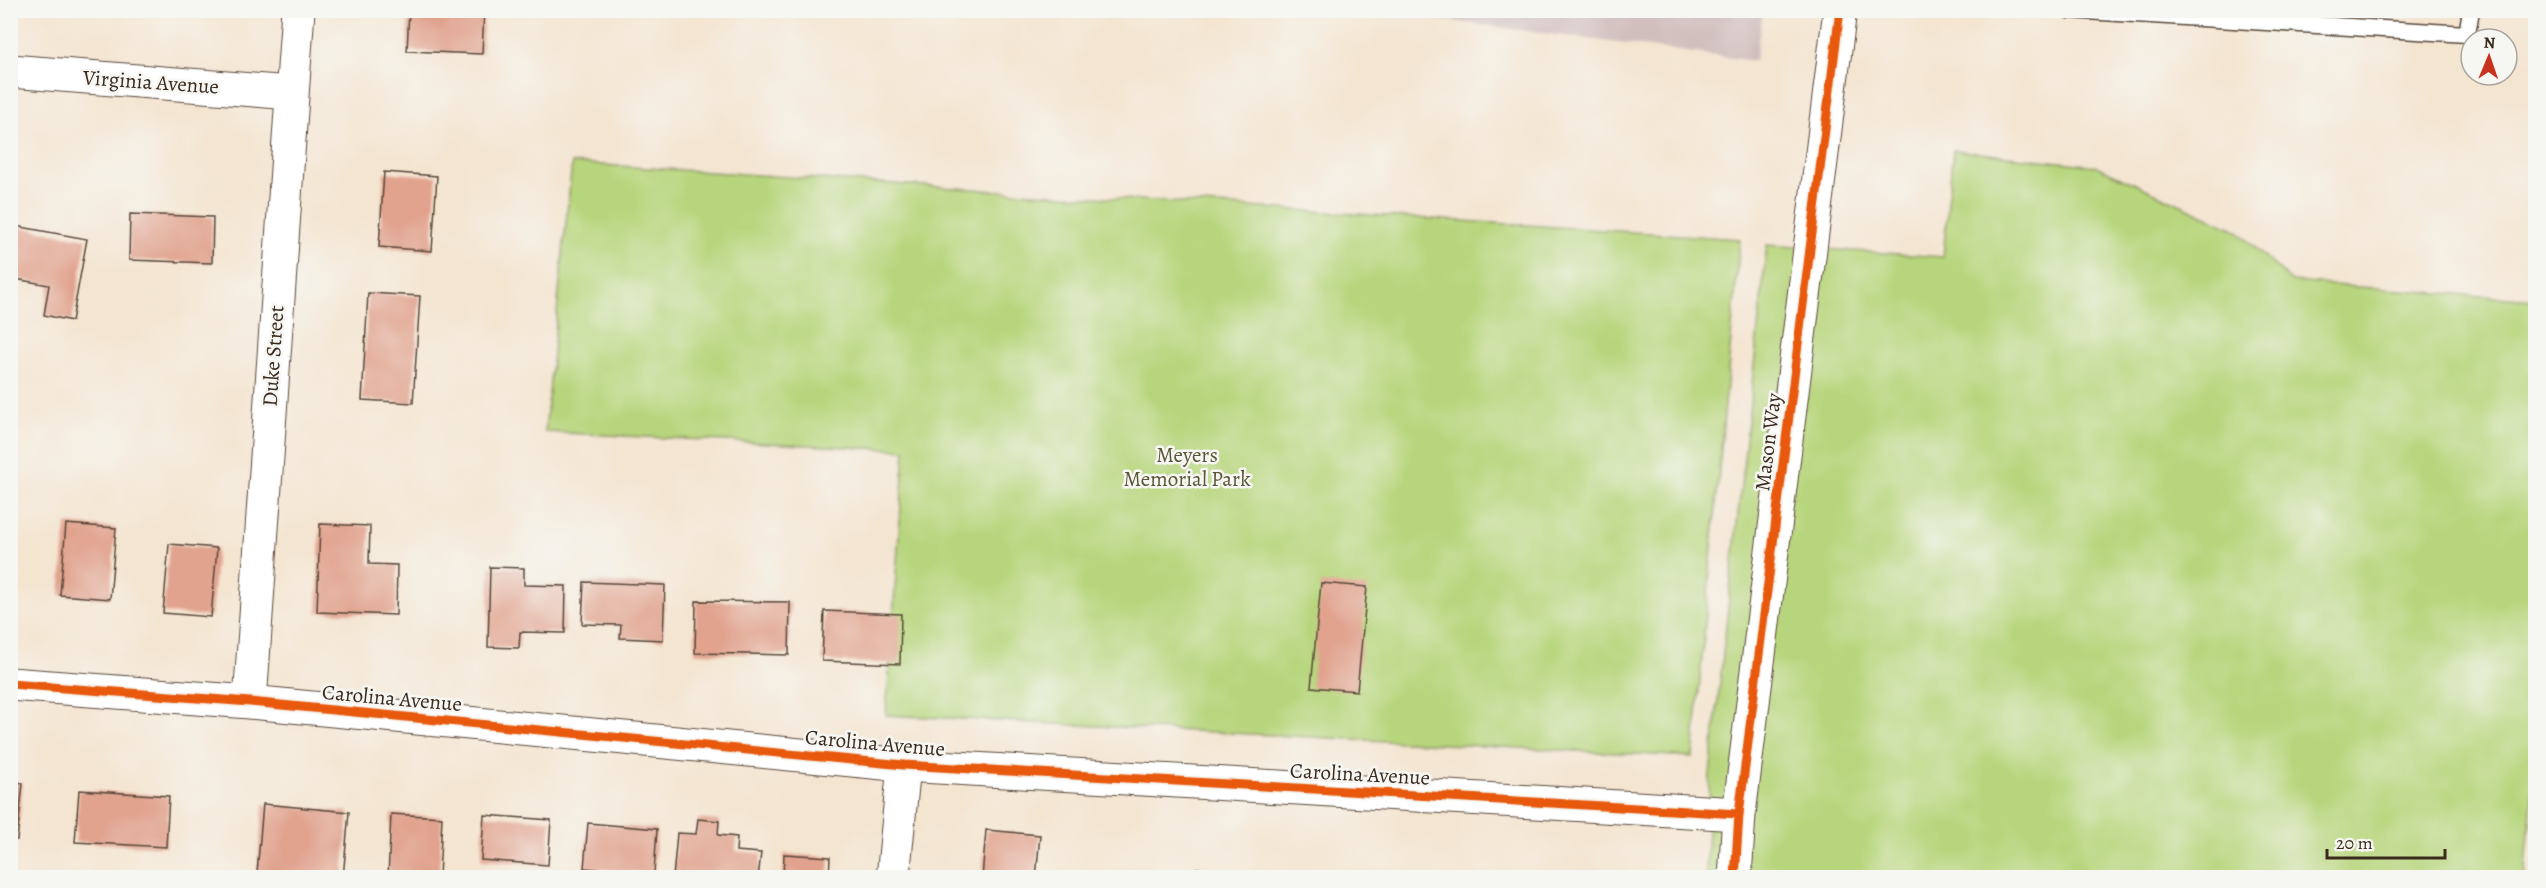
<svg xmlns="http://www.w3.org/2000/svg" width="2546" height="888" font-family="Alegreya,serif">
<rect width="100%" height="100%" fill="#f6f6f2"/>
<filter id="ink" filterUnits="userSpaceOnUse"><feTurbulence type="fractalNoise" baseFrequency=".0167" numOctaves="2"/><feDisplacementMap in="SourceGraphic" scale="12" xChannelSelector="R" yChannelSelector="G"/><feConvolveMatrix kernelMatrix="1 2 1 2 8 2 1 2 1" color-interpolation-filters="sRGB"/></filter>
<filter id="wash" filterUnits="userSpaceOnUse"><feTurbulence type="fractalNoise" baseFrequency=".008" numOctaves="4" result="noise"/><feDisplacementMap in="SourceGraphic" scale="24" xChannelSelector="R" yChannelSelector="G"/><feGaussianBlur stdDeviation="1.35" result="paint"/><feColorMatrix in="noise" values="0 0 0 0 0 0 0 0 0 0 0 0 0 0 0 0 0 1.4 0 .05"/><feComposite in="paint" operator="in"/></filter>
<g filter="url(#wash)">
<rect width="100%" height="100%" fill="#f4e5d1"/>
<polygon fill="#d1bfbe" points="1376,11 1763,11 1755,61"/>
<g fill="#b7d57c" stroke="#79804d" stroke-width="1.5">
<polygon points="1953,150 2096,166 2236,230 2292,282 2535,300 2536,757 2525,877 1706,878 1710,775 1767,245 1943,257"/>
<polygon points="572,163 1740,239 1693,757 886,715 905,450 545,432"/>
</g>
<g id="blocks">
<g fill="#e1a38e">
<polygon points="409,10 484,10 482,54 407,51"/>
<polygon points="384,172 437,176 432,251 379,247"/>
<polygon points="130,214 213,217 212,263 129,260"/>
<polygon points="10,225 87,239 72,321 44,315 49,285 10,278"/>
<polygon points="368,293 420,296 413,403 362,400"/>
<polygon points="66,524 116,528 110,599 60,595"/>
<polygon points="320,524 370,526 369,564 397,565 396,615 317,612"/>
<polygon points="169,544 217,548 211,617 163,613"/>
<polygon points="490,567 524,568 524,585 566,586 565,633 520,632 519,648 488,647"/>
<polygon points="584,582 665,585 663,640 620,638 621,625 582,624"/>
<polygon points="1321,583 1367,587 1357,691 1311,687"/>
<polygon points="696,601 790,602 789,655 695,653"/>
<polygon points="824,611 901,614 900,664 822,661"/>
<polygon points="10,782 23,783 17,840 10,840"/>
<polygon points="79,790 169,796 166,847 75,842"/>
<polygon points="263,804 349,812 343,878 309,878 257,873"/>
<polygon points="391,814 442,817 439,878 388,878"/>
<polygon points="484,815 551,820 548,865 481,860"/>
<polygon points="698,819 719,821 718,835 737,837 736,851 761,853 758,878 673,878 677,833 696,834"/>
<polygon points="588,823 657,829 654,874 584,868"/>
<polygon points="986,830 1040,835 1036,878 982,878"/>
<polygon points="784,854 830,857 829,878 783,878"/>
<polygon points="1196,868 1252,874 1251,878 1195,878"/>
</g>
</g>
</g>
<g filter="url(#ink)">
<use href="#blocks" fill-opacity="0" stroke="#574639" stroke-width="1.5"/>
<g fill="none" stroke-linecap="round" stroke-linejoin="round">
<defs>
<polyline id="service" points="2069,10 2467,34 2471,10"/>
<g id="minor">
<polyline points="10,71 291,93"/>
<polyline points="10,684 250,702 904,765 1739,814"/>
<polyline points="250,702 298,10"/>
<polyline points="893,878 904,765"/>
<polyline points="1735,878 1739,814 1840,10"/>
</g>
</defs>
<use href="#service" stroke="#574639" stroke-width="19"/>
<use href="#minor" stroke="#574639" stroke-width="35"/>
<use href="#service" stroke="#fff" stroke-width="16"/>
<use href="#minor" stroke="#fff" stroke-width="33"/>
<defs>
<g id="cycleway">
<polyline points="10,684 250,702 904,765 1739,814"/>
<polyline points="1735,878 1739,814 1840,10"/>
</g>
</defs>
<use href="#cycleway" stroke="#f6f6f2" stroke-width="13"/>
<use href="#cycleway" stroke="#e8590c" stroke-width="9"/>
</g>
</g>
<g text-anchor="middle" stroke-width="5" stroke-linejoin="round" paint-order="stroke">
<g font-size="21" fill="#3b2a1e" stroke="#f6f6f2">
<text transform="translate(151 82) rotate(4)" y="7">Virginia Avenue</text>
<text transform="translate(273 356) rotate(-86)" y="7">Duke Street</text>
<text transform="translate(1768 442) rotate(-83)" y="7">Mason Way</text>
<text transform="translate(392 698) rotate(5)" y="7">Carolina Avenue</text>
<text transform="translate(875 743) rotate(5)" y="7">Carolina Avenue</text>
<text transform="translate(1360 774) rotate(3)" y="7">Carolina Avenue</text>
</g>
<g font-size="21" fill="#5a5536" stroke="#f6f6f2">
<text x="1187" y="462">Meyers<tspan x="1187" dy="24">Memorial Park</tspan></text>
</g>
</g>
<rect width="2546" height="888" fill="none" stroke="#f6f6f2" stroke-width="36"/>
<g transform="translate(2489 57) rotate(2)"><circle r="28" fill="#f6f6f2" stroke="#aba49d" stroke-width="1.5"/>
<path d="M0-4.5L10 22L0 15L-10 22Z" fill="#c8321e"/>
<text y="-9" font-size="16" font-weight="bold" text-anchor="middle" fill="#3b2a1e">N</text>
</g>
<path d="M2327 849v9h118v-9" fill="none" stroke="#3b2a1e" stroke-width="3"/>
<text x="2336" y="849" font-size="18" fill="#3b2a1e" stroke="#f6f6f2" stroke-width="4.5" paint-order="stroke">20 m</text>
</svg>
